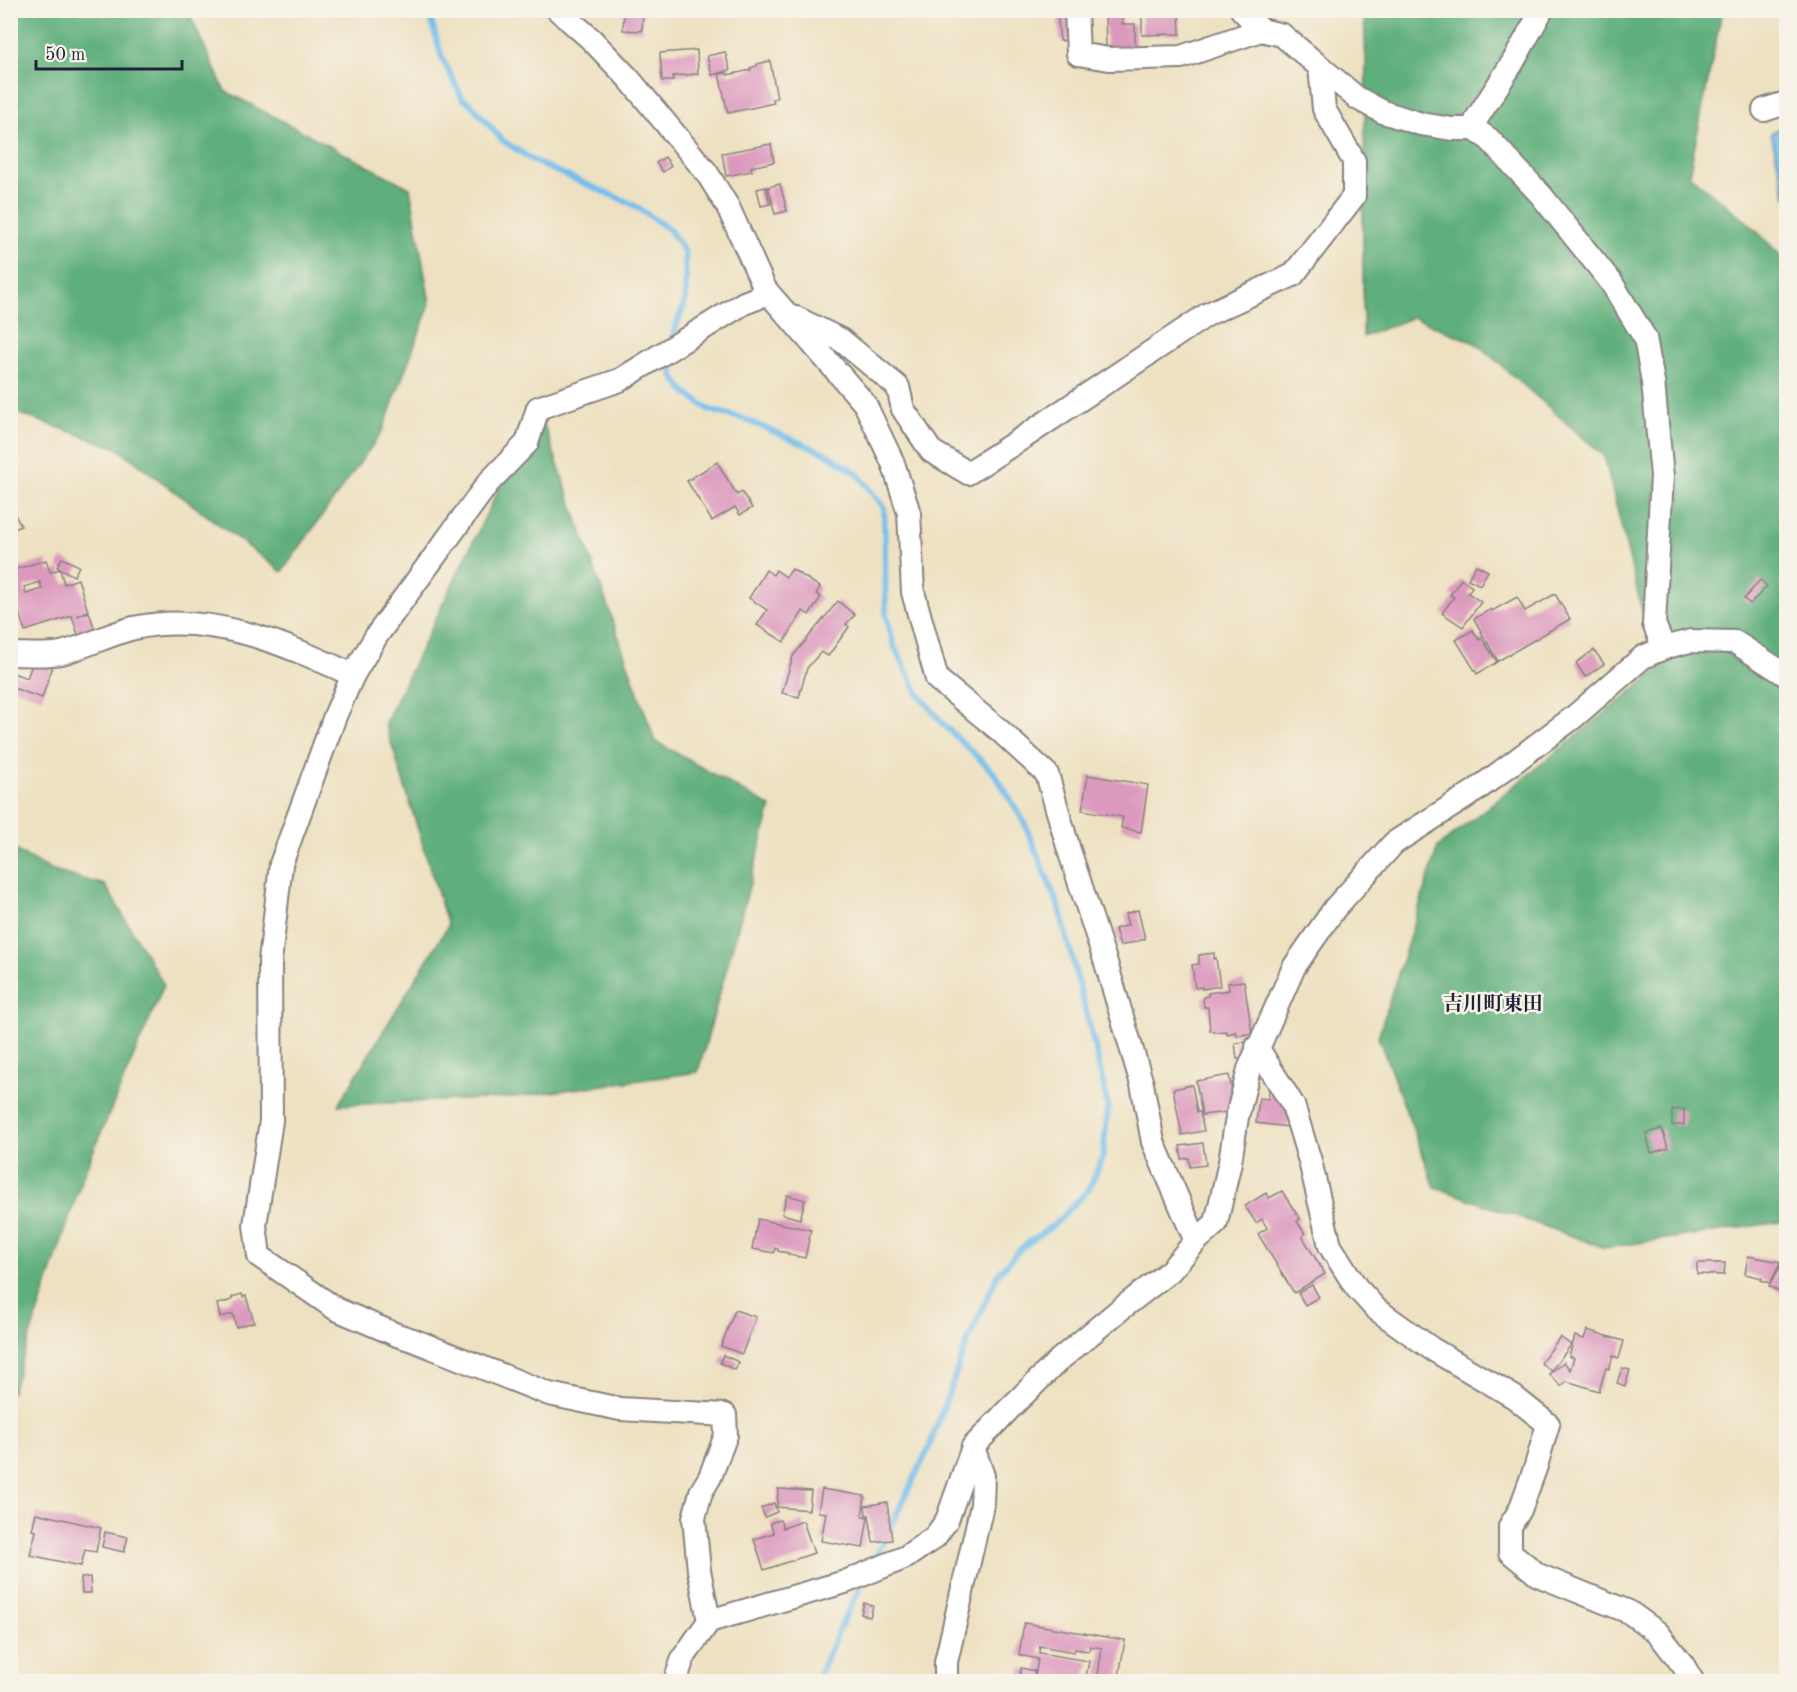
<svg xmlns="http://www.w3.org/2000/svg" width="1797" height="1692" font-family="'Old Standard TT','Noto Serif JP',serif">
<rect width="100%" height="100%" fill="#f7f3e8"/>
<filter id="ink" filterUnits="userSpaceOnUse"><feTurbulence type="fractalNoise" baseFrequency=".0167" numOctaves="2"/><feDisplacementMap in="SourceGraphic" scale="12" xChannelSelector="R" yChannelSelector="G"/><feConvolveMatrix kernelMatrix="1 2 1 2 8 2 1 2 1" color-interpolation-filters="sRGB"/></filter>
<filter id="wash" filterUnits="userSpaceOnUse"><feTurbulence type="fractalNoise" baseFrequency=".008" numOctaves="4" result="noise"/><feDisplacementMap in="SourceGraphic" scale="24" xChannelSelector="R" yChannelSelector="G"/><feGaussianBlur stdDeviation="1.35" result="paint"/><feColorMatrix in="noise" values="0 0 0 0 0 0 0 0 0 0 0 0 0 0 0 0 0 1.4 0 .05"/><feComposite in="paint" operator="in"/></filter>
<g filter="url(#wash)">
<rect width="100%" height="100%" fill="#eee1c1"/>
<g fill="#5eaf7b" stroke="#40685b" stroke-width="1.5">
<polygon points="11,10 188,11 225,91 410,188 430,304 382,432 282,572 117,448 11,411"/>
<polygon points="1364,11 1722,11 1689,175 1750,224 1786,261 1786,1221 1605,1248 1435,1187 1378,1037 1438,847 1657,671 1604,456 1477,344 1413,317 1363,337 1363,197 1366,65"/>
<polygon points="538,408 655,741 771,807 698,1072 508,1098 338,1105 448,926 385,723"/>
<polygon points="11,848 53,871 105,885 164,985 84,1173 11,1394"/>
</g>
<polygon fill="#73beec" stroke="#4a7094" stroke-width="1.5" points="1786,125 1786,198 1771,133"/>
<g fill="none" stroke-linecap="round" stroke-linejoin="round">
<g stroke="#73beec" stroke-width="6">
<polyline points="428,10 442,58 463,99 470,103 502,140 537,163 632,204 669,229 685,252 686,299 672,338"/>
<polyline points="670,354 669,361 675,379 686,393 710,410 741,418 825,453 857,473 884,508 886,614 894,646 918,693 943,724 995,774 1024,822 1059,907 1096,1051 1108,1107 1103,1156 1089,1189 1055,1224 1021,1248 998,1274 968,1340 928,1450 872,1564"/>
<polyline points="816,1682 844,1619 863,1582"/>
</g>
</g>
<g id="blocks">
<g fill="#dc99be" fill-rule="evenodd">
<polygon points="624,10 643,10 642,31 623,30"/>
<polygon points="1057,10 1075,10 1078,39 1060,41"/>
<polygon points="1105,10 1122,10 1122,24 1135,24 1135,47 1106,48"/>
<polygon points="1142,10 1179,10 1180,34 1142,35"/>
<polygon points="697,50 698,74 673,76 673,81 662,81 660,53"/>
<polygon points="725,52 730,70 712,75 707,56"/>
<polygon points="770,61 777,98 773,99 774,103 728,113 719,74 727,73 728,75 751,70 750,68 757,66 757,64"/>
<polygon points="771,144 774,162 751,167 752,171 726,176 722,153"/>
<polygon points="665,157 671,166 663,172 656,163"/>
<polygon points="780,184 787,211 775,214 768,187"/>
<polygon points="766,187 770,204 761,206 757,189"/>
<polygon points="717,462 737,495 742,492 752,508 740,515 735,507 712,521 687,481"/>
<polygon points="10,506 21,526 10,531"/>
<polygon points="62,558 79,566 74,576 57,567"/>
<path d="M46,560l4,12 10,-3 4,15 14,-5 10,32 -11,5 12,-4 7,21 -17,5 -7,-22 -47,15 -8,-24 -7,2v-38zM40,582l2,7 -16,5 -2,-7z"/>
<polygon points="1476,565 1488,571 1480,585 1468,579"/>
<polygon points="792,569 820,587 816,594 821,597 809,615 803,611 784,642 757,625 767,610 749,598 766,570 773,575 776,570 786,577"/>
<polygon points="1461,579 1472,587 1468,593 1481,602 1463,627 1442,613 1454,597 1450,595"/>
<polygon points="1760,580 1767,586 1750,604 1744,599"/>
<polygon points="1555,594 1570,619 1498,661 1474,619 1491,609 1492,611 1517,597 1525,611"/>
<polygon points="838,601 855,615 846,624 849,627 828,656 821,652 807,668 799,697 782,693 793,656"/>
<polygon points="1473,630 1479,640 1482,638 1497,662 1477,674 1456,640"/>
<polygon points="1594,650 1604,664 1585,677 1576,663"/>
<polygon points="55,659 42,698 10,687 10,680 13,673 27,678 33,662"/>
<polygon points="1088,775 1148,785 1141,832 1121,828 1123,817 1082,810"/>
<polygon points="1138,910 1145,939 1120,946 1115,929 1128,925 1125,914"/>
<polygon points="1214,953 1214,959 1216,958 1220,986 1202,989 1202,987 1195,988 1192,965 1199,964 1199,955"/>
<polygon points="1244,981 1252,1033 1237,1036 1236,1032 1227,1034 1226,1031 1214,1032 1214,1031 1210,1031 1208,1007 1204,1007 1203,997 1208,996 1208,993 1229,990 1228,983"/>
<polygon points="1249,1042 1251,1057 1237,1059 1235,1043"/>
<polygon points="1229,1075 1236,1111 1202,1115 1196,1081"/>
<polygon points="1192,1085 1197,1112 1200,1112 1204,1131 1182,1135 1173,1089"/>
<polygon points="1269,1090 1289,1092 1290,1107 1288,1127 1256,1123 1259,1098 1268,1099"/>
<polygon points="1684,1109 1684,1125 1672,1125 1672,1110"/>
<polygon points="1662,1129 1668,1148 1651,1153 1646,1133"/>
<polygon points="1203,1143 1206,1165 1190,1167 1189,1158 1182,1159 1180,1146"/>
<polygon points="1282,1191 1300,1219 1297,1221 1305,1234 1302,1236 1325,1274 1294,1293 1258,1234 1267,1228 1262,1219 1256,1223 1245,1206 1266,1193 1269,1198"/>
<polygon points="787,1195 805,1200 800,1219 782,1214"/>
<polygon points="758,1219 811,1230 805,1258 788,1255 789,1253 778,1251 778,1249 775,1248 774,1253 752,1249"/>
<polygon points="1748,1256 1781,1262 1770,1283 1761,1280 1762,1278 1745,1274"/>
<polygon points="1783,1262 1786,1264 1786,1296 1769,1286"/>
<polygon points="1697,1263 1725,1263 1724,1275 1697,1274"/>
<polygon points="1312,1285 1319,1297 1305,1305 1298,1293"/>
<polygon points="242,1294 243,1297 246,1296 254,1322 236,1327 233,1314 220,1317 217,1304 229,1301 232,1299 232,1297"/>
<polygon points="735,1310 756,1317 742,1354 721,1346"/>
<polygon points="1587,1330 1624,1341 1619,1358 1613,1356 1609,1369 1606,1368 1599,1391 1567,1381 1561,1386 1549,1374 1564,1362 1570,1370 1574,1358 1569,1356 1575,1336 1584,1339"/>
<polygon points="1560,1337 1571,1345 1551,1371 1541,1363"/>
<polygon points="723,1355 739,1362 735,1370 720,1363"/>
<polygon points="1622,1368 1630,1370 1625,1386 1617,1383"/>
<polygon points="778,1489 811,1491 809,1510 777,1507"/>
<polygon points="822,1489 865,1496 862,1516 868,1517 863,1548 821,1541 826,1513 818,1512"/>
<polygon points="887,1502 892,1540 873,1542 869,1515 866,1515 865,1506"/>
<polygon points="774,1503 777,1512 765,1517 761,1508"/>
<polygon points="36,1513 101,1528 96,1552 85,1550 81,1566 30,1555 36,1531 32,1530"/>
<polygon points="780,1520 783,1528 803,1521 814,1553 764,1570 754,1539 774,1533 770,1523"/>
<polygon points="105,1532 128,1537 124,1552 102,1547"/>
<polygon points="90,1577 91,1593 82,1593 81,1578"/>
<polygon points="864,1603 873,1606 870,1617 861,1614"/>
<polygon points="1024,1623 1125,1640 1118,1682 1097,1682 1102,1648 1090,1646 1089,1651 1075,1649 1074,1652 1040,1646 1039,1653 1089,1661 1085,1682 1034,1682 1038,1659 1019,1655"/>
<polygon points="1021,1668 1035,1671 1033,1682 1019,1682"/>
</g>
</g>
</g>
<g filter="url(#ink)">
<use href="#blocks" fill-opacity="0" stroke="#88827e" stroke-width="1.5"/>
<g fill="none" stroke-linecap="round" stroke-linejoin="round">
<defs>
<g id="minor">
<polyline points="558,10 592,40 629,79 707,173 728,207 765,289 865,404 893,463 909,513 913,592 937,679 998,729 1047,774 1069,850 1106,963 1142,1084 1153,1142 1196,1241"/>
<polyline points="1076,10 1078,54 1109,59 1181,57 1261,30 1282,35 1357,98 1383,112 1421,124 1452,129 1474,129 1489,139 1541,195 1611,282 1645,338 1653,382 1662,476 1654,624 1664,648"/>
<polyline points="1242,10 1261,30"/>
<polyline points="1764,110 1786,103"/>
<polyline points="1474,129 1477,118 1513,62 1542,10"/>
<polyline points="796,318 841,340 898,387 903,409 931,451 968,473 1027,435 1208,314 1293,275 1354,196 1354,161 1324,109 1320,67"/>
<path d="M10,654c16,0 35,2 51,-1 25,-6 48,-19 73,-25 76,-17 151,16 219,47"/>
<polyline points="1257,1047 1293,1105 1310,1161 1330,1246 1356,1287 1376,1309 1432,1349 1514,1397 1548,1424 1536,1466 1520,1510 1510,1526 1510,1552 1538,1575 1629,1612 1658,1633 1683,1665 1693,1682"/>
<polyline points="709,1621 699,1570 694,1518 701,1492 710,1477 726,1435 725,1415 620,1409 549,1394 413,1340 397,1335 336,1309 259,1256 255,1225 271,1121 270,961 281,864 335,716 353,675 377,635 489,482 527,443 538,408 620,380 744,303 757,298 765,289"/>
<polyline points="675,1682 683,1658 709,1621 845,1582 906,1557 935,1537 947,1520 973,1447 1008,1410 1059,1360 1117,1312 1170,1271 1196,1241 1216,1223 1230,1162 1237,1117 1249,1069 1294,967 1335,908 1394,843 1475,791 1574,717 1643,657 1664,648 1690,641 1735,642 1786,675"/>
<polyline points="946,1682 946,1662 982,1505 983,1476 973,1447"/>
</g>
</defs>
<use href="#minor" stroke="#88827e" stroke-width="26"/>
<use href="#minor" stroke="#fff" stroke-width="22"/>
</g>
</g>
<g text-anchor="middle" stroke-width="5" stroke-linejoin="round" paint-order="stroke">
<g font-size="20" font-weight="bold" fill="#22223b" stroke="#f7f3e8">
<text x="1493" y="1010">吉川町東田</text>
</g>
</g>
<rect width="1797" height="1692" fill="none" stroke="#f7f3e8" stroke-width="36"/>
<path d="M36 60v9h146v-9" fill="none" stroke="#22223b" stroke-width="3"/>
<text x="45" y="60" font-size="18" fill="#22223b" stroke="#f7f3e8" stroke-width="4.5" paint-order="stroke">50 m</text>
</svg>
